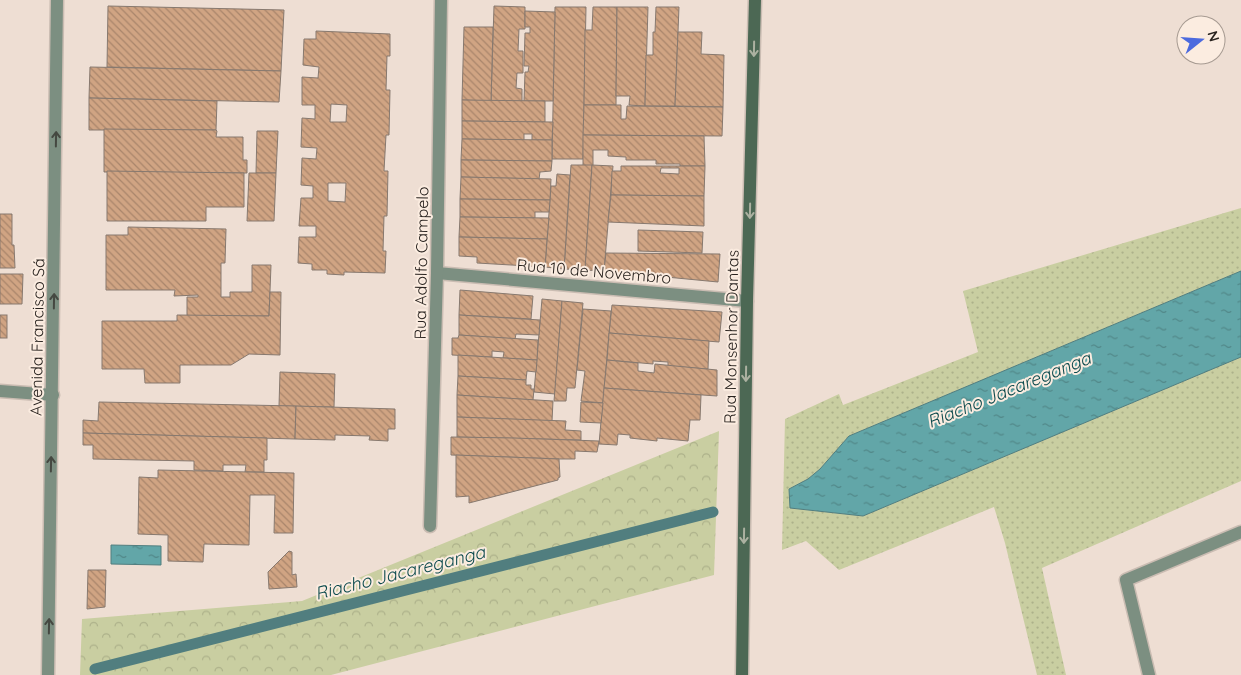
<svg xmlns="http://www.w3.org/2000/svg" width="1241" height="675" font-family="Quicksand,sans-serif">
<defs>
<pattern id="grass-dots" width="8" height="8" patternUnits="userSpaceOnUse" patternTransform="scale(1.25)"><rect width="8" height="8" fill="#c9cea1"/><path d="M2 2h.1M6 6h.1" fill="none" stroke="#adb18a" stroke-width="1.8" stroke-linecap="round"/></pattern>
<pattern id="forest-crowns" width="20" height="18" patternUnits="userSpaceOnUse" patternTransform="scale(1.25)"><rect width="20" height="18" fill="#c9cea1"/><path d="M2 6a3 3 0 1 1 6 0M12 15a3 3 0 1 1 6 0" fill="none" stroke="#adb18a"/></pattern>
<pattern id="water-ripples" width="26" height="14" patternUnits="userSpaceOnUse" patternTransform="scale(1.25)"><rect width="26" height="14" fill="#62a6a8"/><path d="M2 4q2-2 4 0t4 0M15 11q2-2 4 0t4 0" fill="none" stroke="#518788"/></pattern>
<pattern id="building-back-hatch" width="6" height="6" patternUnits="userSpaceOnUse" patternTransform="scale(1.25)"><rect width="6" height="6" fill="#d0a483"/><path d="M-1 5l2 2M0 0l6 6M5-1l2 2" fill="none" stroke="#a9856b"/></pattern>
</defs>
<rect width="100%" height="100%" fill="#eeded3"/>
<polygon fill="url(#grass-dots)" points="1241,208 1241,271 849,436 820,469 808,479 789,489 791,508 863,516 1241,357 1241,481 1042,568 1066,675 1037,675 1005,543 994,507 839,570 806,541 782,550 785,419 839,394 843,405 978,352 963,291"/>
<polygon fill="url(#forest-crowns)" points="719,431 714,575 331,675 80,675 82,619 302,601"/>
<g fill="url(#water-ripples)" stroke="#517e7f">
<polygon points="1241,271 1241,357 863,516 790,508 789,489 808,479 820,469 849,436"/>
<polygon points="111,545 161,546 161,565 111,564"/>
</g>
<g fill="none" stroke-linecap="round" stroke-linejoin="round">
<polyline stroke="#517e7f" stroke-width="11" points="95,669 713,512"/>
</g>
<g fill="url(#building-back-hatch)" stroke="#87796f" fill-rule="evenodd">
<polygon points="108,6 284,10 281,71 107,67"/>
<polygon points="494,6 525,7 525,29 519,29 518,51 523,51 523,73 517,73 516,88 522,89 522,101 491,101"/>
<polygon points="555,7 586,7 583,159 552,159"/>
<polygon points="593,7 617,7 616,105 584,105 585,30 592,30"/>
<polygon points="617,7 648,7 645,106 629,105 630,96 616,96"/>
<polygon points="656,7 679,7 675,106 645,106 646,55 653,55 653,32 655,32"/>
<polygon points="525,11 555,12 553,101 524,101 525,72 528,72 529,66 524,66 525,33 530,33 530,27 525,27"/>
<polygon points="464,27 493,27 491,101 462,100"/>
<path d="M316,31l74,3v22h-3l-1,34h4l-1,45h-3l-2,36h4l-1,45h-3l-1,35h3l-1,22 -41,-1v3l-17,-1v-4h-15v-6l-14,-1 1,-26h17v-11h-17l2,-28h12v-12l-12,-1 1,-27 14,1 1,-11 -16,-1 1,-29 13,1v-14h-13v-28l16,1 1,-11 -16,-2 1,-26h12zM331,104l16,1 -1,17h-16zM328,183h18l-1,19 -17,-1z"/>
<polygon points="678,32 702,32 701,54 724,55 723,107 675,106"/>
<polygon points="90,67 281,71 279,102 89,98"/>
<polygon points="89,98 217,101 216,130 89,130"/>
<polygon points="462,100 545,101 545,122 462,121"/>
<polygon points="584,105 621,105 621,119 626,119 627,106 723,107 722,136 583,135"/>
<polygon points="462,121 553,122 552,140 532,140 532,134 524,134 524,140 462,139"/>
<polygon points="104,129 216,130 217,131 216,137 243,137 243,160 247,160 247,173 104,172"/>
<polygon points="257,131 278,131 276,173 256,173"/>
<polygon points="583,135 704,136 705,166 680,166 680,164 656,164 656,160 626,160 626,157 608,156 608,150 593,150 593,166 583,166"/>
<polygon points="462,139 552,140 552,161 461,160"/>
<polygon points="461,160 552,161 551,171 540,172 539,179 461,177"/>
<polygon points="571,165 592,165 585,270 564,269"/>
<polygon points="592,165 613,166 604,271 585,270"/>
<path d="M621,166h84l-1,30 -93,-1 1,-24h9zM661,168h18v6l-19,-1z"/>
<polygon points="107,171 244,173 244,207 206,207 206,221 107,221"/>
<polygon points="249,173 276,173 274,221 247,221"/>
<polygon points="557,174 570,175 564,269 545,267 551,186 556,186"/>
<polygon points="461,177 551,179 550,200 460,199"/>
<polygon points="611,195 704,196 704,226 608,222"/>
<polygon points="460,199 550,200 549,212 535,212 535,218 460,217"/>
<polygon points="0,214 12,214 12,245 14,245 15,268 0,268"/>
<polygon points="460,217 549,218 547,239 459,237"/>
<polygon points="128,227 226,229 225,263 221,263 221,297 230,297 230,292 252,292 252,265 271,265 269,316 187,316 187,297 198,297 198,295 174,296 175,290 106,290 106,235 128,235"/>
<polygon points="638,230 703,232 702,253 638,251"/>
<polygon points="459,237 547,239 545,267 477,263 477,257 459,256"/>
<polygon points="606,253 720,254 718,282 604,271"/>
<polygon points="0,274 23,274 22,304 0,304"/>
<polygon points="460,290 533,296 531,319 459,315"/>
<polygon points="270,292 281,292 280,355 249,354 231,365 180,365 180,383 145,383 144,369 102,369 102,321 177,321 177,315 269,316"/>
<polygon points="542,299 562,301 555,394 534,392"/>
<polygon points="562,301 583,303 575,388 567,388 566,401 554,401"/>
<polygon points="612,305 722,312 719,342 609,333"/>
<polygon points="583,309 611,311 603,403 581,401 585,371 577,370"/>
<rect x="0" y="315" width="7" height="23"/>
<polygon points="459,315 540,320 539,335 516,334 515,339 459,335"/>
<polygon points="609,333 709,341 708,369 668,366 668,362 653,361 653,364 607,360"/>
<polygon points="459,335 538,340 537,360 503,358 504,352 492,351 492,357 452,355 452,338 458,338"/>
<polygon points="458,355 537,360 536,372 527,371 526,380 458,376"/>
<polygon points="607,360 638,363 638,371 654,373 655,364 717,370 717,396 604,388"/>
<polygon points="280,372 335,374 334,407 279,406"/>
<polygon points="458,376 526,380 526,385 531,385 531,389 534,389 533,400 457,395"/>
<polygon points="604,388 701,395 700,420 690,420 688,441 657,438 657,441 630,438 630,435 618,434 617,445 599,444"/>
<polygon points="457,395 553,401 552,421 457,417"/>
<polygon points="99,402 296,406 295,439 83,433 83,420 98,421"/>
<polygon points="581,402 603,403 601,423 580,422"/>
<polygon points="296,406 395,409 395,429 388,429 388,441 369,440 370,436 335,435 335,440 295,439"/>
<polygon points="457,417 566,421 565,430 581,431 581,440 457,437"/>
<polygon points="83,433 267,438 267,460 264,460 264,472 245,472 246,465 223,465 223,471 194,470 194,461 93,459 93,445 83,445"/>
<polygon points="451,437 514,438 599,441 597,452 575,451 575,459 561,459 451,455"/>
<polygon points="456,455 559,459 560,477 558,478 558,480 469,503 469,496 456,497"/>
<polygon points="158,470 294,473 293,533 274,533 275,495 250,495 249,545 204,544 203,562 168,561 168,535 138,534 139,477 158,478"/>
<polygon points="289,551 292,552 292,575 296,574 297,587 269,589 268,572"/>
<polygon points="88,570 106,570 105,607 87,609"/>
</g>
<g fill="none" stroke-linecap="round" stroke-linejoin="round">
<defs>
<polyline id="service" points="1149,675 1126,580 1241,532"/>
<g id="minor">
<polyline points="437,273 747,301"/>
<polyline points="0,391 53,395"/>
<polyline points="430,526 437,273 441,0"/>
<polyline points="48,675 57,0"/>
</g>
<polyline id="secondary" points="742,675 747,301 755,0"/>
</defs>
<use href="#service" stroke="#cabcb2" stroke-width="15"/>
<use href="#minor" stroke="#cabcb2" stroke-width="15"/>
<use href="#secondary" stroke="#cabcb2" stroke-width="15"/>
<use href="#service" stroke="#7c8f81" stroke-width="12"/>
<use href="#minor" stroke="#7c8f81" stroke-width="12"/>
<use href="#secondary" stroke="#4c6854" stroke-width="12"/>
</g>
<defs><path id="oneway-shaft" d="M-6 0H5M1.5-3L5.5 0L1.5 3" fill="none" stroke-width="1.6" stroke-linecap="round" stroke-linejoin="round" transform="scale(1.25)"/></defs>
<g stroke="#acb1a1">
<use href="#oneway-shaft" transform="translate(754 49) rotate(91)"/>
<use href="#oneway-shaft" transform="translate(750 211) rotate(91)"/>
<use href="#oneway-shaft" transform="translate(746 374) rotate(91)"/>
<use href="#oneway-shaft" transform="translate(744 536) rotate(91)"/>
</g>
<g stroke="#454841">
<use href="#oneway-shaft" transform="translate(56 139) rotate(-89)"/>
<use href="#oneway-shaft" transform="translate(54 301) rotate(-89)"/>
<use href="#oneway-shaft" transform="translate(51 464) rotate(-89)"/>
<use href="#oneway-shaft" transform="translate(49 626) rotate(-89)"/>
</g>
<g text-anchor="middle" stroke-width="4" stroke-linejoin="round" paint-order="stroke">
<g font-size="16" fill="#28221e" stroke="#fbece0">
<text transform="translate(421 263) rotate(-89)" y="6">Rua Adolfo Campelo</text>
<text transform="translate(594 271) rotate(5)" y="6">Rua 10 de Novembro</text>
<text transform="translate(37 337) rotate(-89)" y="6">Avenida Francisco Sá</text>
<text transform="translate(731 337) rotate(-89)" y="6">Rua Monsenhor Dantas</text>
</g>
<g font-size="18" font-style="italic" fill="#0a494c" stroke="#fbece0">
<text transform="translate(1009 390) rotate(-22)" y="6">Riacho Jacareganga</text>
<text transform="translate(400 573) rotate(-14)" y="6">Riacho Jacareganga</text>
</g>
</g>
<g transform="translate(1201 40) rotate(73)"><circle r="24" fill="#fbece0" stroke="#a79b92"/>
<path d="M0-4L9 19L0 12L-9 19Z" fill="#4c6ade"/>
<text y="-8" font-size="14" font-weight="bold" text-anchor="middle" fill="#28221e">N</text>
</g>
</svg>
